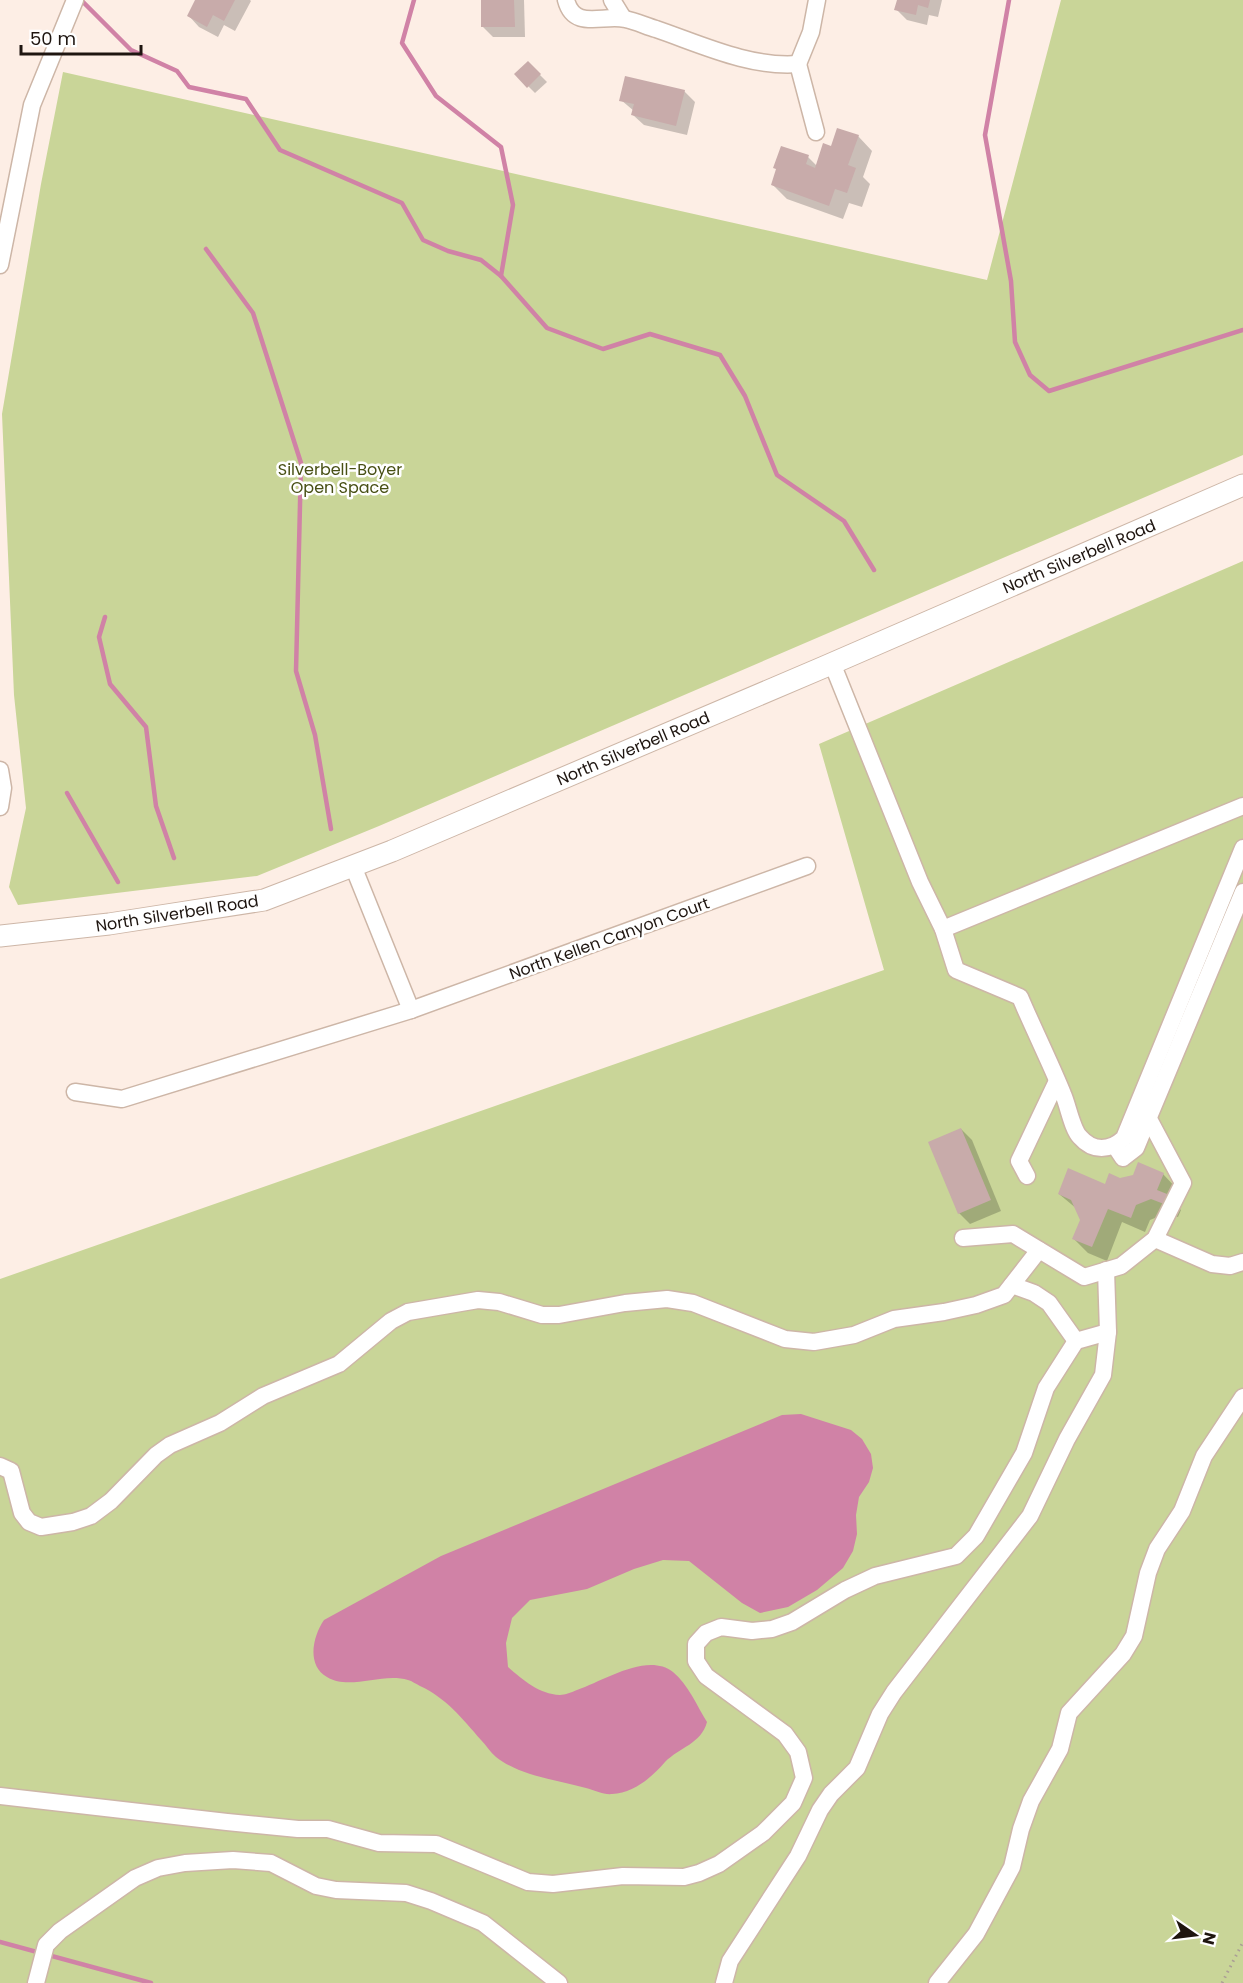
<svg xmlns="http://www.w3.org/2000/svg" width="1243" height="1983" font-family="Poppins,sans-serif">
<rect width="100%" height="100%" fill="#fdeee5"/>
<g fill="#c9d598">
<polygon points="1061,0 1243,0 1243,455 379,826 257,876 18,905 9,887 26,808 14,695 2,414 41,184 63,72 987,280"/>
<polygon points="1243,561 1243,1983 0,1983 0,1279 884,970 819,744"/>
</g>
<path fill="#d082a6" d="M801,1414l50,16 11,9 9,15 2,14 -4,14 -10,15 -3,18 1,19 -4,17 -10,17 -26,22 -29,17 -28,6 -18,-10 -53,-42 -26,-1 -29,9 -47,20 -57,11 -18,18 -6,25 2,24c15,13 31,27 52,28 5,0 12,-3 17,-5 27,-9 70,-38 96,-18 15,12 24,34 34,50 -6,22 -27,25 -42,40 -13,15 -31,31 -53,32 -8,1 -18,-4 -26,-6 -29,-8 -66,-12 -90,-31 -6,-5 -10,-12 -15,-17 -19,-22 -35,-42 -61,-54 -4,-2 -8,-5 -12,-6 -26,-8 -58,11 -81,-3 -21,-12 -14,-41 -3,-57l117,-64 341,-141z"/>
<g fill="#0003">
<polygon points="197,0 250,0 251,1 235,31 224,25 218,37 199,27 189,16"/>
<polygon points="482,0 524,0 525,37 493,37 482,26"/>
<polygon points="898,0 942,0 938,17 929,15 927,25 907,20 896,9"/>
<polygon points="528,63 547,82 535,93 516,74"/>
<polygon points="684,91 695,102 687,135 644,125 633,115 634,111 621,100"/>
<polygon points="858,136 872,151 863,177 870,184 862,207 849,203 843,219 787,199 773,185 808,157 817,166 832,148"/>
<polygon points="961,1129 972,1140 1001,1211 970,1224 959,1213"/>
<polygon points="1163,1174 1177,1189 1172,1201 1181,1210 1178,1217 1167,1213 1150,1220 1145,1232 1122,1222 1107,1261 1088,1253 1074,1239 1081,1220 1077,1209 1059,1194 1106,1186 1120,1179"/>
</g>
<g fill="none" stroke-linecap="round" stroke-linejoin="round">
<g stroke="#d082a6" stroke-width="4.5">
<polyline points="81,0 131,50 177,71 189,87 246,99 280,150 402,203 423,240 448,251 481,260 501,276 547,328 603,349 650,334 720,355 745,396 777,475 844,521 874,570"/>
<polyline points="414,0 402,43 436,96 501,147 513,205 501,276"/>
<polyline points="1009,0 985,135 1011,281 1015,342 1030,375 1049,391 1243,330"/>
<polyline points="206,249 253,313 301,463 296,671 315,735 331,829"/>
<polyline points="105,617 99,637 110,684 146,727 156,806 174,858"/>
<polyline points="67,793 118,882"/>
<polyline points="0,1942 151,1983"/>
</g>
</g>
<g fill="#c8abaa">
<polygon points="195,0 235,0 224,21 213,15 207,27 187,16"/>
<polygon points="481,0 514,0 515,27 481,27"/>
<polygon points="897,0 930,0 928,8 918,5 916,15 894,10"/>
<polygon points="528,61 541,74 527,88 514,74"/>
<polygon points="625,76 685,90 676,126 631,115 634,104 619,101"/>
<polygon points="837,128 859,135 848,165 856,168 847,193 835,189 829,206 771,185 776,169 773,168 781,146 809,155 806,164 815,168 823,143 831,146"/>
<polygon points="961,1128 991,1200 958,1214 928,1142"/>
<polygon points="1138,1162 1164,1173 1157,1190 1167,1194 1164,1204 1151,1199 1136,1205 1131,1218 1108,1209 1092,1247 1072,1239 1080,1220 1071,1200 1058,1194 1068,1168 1105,1184 1109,1173 1120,1178 1133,1175"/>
</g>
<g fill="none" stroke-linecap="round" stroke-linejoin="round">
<defs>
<g id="minor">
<path d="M566,0c8,31 37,14 59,19 10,2 21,7 31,10 44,15 94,39 142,35"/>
<polyline points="612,0 623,18"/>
<polyline points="798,64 816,132"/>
<polyline points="798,64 811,32 817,0"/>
<polyline points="0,265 32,105 75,0"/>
<path d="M832,663l88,219 23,47 13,41 64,27c14,33 30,65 43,97 5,11 9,35 17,43 13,15 30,14 44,1l119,-290"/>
<polyline points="0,770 3,788 0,807"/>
<polyline points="353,866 411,1010"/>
<polyline points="943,929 1243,806"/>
<polyline points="75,1092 122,1099 411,1010 807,866"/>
<polyline points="1115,1146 1123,1158 1136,1148 1243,892"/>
<polyline points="1027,1176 1019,1161 1057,1081"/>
<polyline points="963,1238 1013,1234 1084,1277 1121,1266 1155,1239 1183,1183 1149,1119"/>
<polyline points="1155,1239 1212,1264 1230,1266 1243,1262"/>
<polyline points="1012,1285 1034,1293 1049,1303 1076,1341"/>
<polyline points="0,1466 11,1471 22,1513 29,1522 41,1527 73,1522 91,1516 111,1501 156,1455 170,1445 220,1423 263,1396 339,1364 391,1321 408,1312 478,1300 499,1302 542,1315 559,1315 625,1303 667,1299 693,1303 785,1339 814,1342 854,1335 894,1319 944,1312 976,1305 1004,1295 1039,1250"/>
<polyline points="0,1796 227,1822 298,1829 328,1829 379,1843 436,1844 528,1882 553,1884 623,1876 684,1877 699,1873 719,1864 763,1833 793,1803 804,1778 798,1752 785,1734 706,1676 696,1661 696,1644 706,1633 721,1627 752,1631 772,1629 792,1622 845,1590 875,1576 956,1556 976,1536 1024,1453 1046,1388 1076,1341 1108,1332"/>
<polyline points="36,1983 46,1945 60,1931 135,1878 158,1868 185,1863 233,1860 271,1863 316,1886 336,1890 406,1893 431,1901 483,1923 559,1983"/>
<polyline points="724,1983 730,1961 798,1856 820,1810 831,1794 857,1768 880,1714 894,1692 1030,1516 1067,1439 1103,1375 1108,1332 1106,1270"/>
<polyline points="937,1983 976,1934 1012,1867 1021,1829 1031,1801 1060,1749 1069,1713 1123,1654 1134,1636 1148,1573 1157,1549 1182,1511 1204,1456 1243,1397"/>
</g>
<polyline id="major" points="0,936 109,924 264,900 392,851 824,667 1243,485"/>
</defs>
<use href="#minor" stroke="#cdb6a7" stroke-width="19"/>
<use href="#major" stroke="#cdb6a7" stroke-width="23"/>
<polyline stroke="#aa9d96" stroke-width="3" stroke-dasharray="1.5 4.5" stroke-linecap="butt" points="1222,1983 1243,1942"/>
<use href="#minor" stroke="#fff" stroke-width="16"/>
<use href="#major" stroke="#fff" stroke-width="21"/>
</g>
<g text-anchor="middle" stroke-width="5" stroke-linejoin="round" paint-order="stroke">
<g font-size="16" fill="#485015" stroke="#fff">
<text x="340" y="475">Silverbell-Boyer<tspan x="340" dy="18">Open Space</tspan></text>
</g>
<g font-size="16" fill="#1e1510" stroke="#fff">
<text transform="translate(1079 556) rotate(-23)" y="6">North Silverbell Road</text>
<text transform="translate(633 748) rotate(-23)" y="6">North Silverbell Road</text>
<text transform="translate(177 913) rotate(-9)" y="6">North Silverbell Road</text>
<text transform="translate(609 938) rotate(-20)" y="6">North Kellen Canyon Court</text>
</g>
</g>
<g transform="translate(1195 1935) rotate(104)" stroke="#ffffff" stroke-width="4.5" paint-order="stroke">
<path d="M0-4.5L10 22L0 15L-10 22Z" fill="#1e1510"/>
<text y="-9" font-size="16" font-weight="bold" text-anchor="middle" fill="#1e1510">N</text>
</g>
<path d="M21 45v9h120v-9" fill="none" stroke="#1e1510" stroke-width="3"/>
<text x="30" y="45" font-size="18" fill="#1e1510" stroke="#ffffff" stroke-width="4.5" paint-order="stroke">50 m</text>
</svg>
